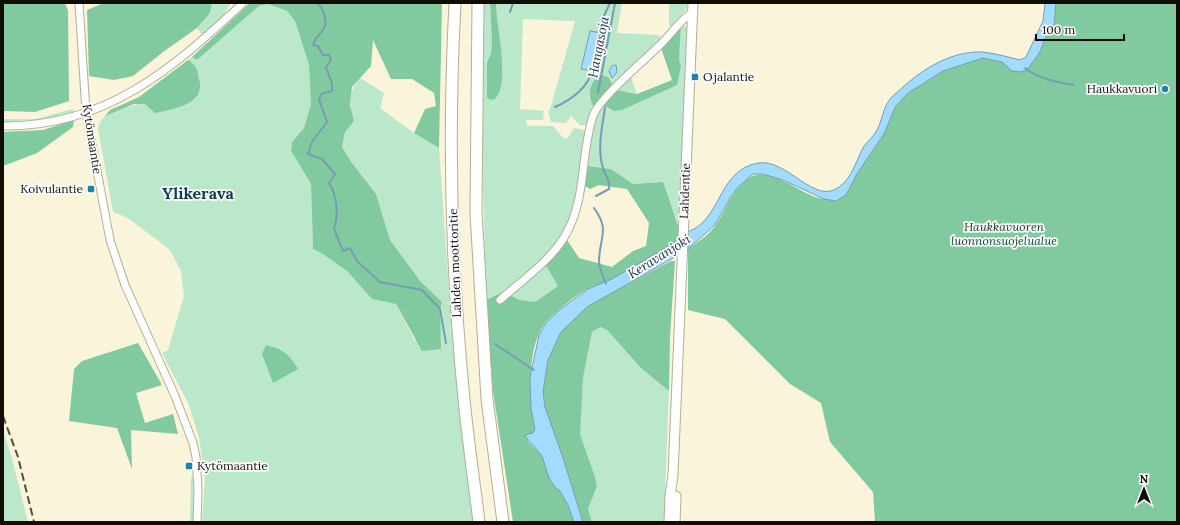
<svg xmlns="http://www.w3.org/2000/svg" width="1180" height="525" font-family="Lora,serif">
<rect width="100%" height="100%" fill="#f9f4da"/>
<g fill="#bbe7cb">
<polygon points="212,3 231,3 223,16 203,36 197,28 210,13"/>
<polygon points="484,3 490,3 492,41 491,53 487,63 487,83 503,70 496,18 496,3 622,3 617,33 659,35 661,39 614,87 592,84 589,98 595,108 587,125 580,125 571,116 566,123 551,122 548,111 550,110 575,21 523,19 520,109 544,111 543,120 526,120 527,126 553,126 564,139 568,138 574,128 584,130 587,134 574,211 563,233 559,285 535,302 520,300 503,292 486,300 482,145"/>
<polygon points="669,3 688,3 686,10 671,26 669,26"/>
<path d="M268,4l19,7 8,10 14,44 2,39 -7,24 -12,14 -1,9 20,33 2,65 10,5 24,17 25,28 24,5 19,37 25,-32 2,-7 -21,-20 -31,-42 -14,-46 -24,-31 -10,-16 3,-15 9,-11c-5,-17 -6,-29 6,-43l24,15 -4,15 34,25 25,15 13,187 21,187h-271l3,-44 -6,-40 -10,-33 -27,-52 6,-3 16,-54 -3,-25 -11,-21 -42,-32 -15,-6 -15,-84c1,-4 3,-8 6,-11 9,-10 79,-22 96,-26 1,-11 -2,-25 -12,-31l4,-3 5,3 62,-54z"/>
<polygon points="681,24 684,25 688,30 680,228 662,182 633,184 611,169 587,166 595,115 602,107 607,107 611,110 677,85"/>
<polygon points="631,77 637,94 616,90"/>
<polygon points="73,109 74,112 41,122 3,124 3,119 36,119"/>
<polygon points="600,327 607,330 641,368 669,391 664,522 592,522 588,509 597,486 595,477 580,434 580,426 583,378 592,332"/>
<polygon points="3,430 13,462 28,522 3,522"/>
<polygon points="191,477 193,477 193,522 190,522"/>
</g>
<g fill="#81c99e">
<polygon points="3,3 65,3 68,11 69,101 35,112 3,111"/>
<polygon points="104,3 212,3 210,13 197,28 163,52 133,76 114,80 89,76 87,10"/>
<polygon points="250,3 442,3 439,148 414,133 425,109 436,106 434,93 412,79 391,79 373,40 371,66 352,87 350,105 354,121 345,132 342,147 352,163 376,194 390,240 421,282 442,302 440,309 441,349 422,351 396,304 372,299 347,271 323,254 313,249 311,184 291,151 292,142 304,128 311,104 309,65 295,21 287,11 268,4 259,6 197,60 192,57"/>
<path d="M490,3h6c0,24 15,79 -1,96l-5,1 -3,-3v-34l4,-10 1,-12z"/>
<path d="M1056,3h121v519h-302l-2,-30 -43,-50 -9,-39 -31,-19 -65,-65 -37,-9v-61c9,-7 21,-14 28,-24 10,-16 15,-33 30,-45 24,-19 55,18 79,19 6,0 15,-3 21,-4l12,-23 26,-38 11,-27 13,-14 35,-22 28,-10 12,-3 19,4 8,5 30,-15 6,-16 8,-11z"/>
<polygon points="681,24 679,60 681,66 677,85 622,110 614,111 607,107 602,107 616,90 637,94 672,80 661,48"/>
<path d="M188,60c8,5 9,9 11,18 8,26 -25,31 -44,35l-10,-9h-11l-29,12 5,-6 29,-13z"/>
<path d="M600,75l8,2 6,10 -19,21c-9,-10 -6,-26 5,-33z"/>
<polygon points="74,120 73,127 37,153 3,166 3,132 43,130"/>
<path d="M587,166l24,3 22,15 30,-2 16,46 -1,13c-22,12 -43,27 -66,38 -7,4 -15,6 -23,9 -14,8 -32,22 -43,34 -20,24 -17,79 -11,107l-7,12 14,15 7,22 5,8 6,5 8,14 6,17h-61l-20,-131 -7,-91 17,-8 17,8 15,2 23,-16 -14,-24 21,-25 14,21 33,9 21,-16 13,-5 3,-23 -22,-34 -28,-4 -9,4 -5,-3z"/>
<polygon points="671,261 675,261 670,336 669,391 641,368 607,330 600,327 592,332 583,378 580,434 595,477 597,486 588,509 592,522 583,522 563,458 545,407 543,392 548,360 561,332 587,306"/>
<polygon points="138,343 162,385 136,393 145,423 173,414 178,434 131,430 132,469 117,428 69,421 74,369 82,361"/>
<path d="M266,345c18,5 22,8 32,24l-25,14 -11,-29z"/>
</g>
<g fill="#a2dbfe" stroke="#769db3">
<path d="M1045,3h11l-2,22 -8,11 -6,16 -13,18 -7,2 -8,-1 -10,-9 -19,-4 -40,13 -35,22 -13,14 -11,27 -26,38 -12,23 -10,6 -12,-2 -41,-19 -20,-6h-10l-15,13 -7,9 -16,29 -27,24 -1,-17c35,-11 30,-62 71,-69 29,-5 57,43 81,24 14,-10 17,-27 25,-41 4,-5 10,-10 13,-16 5,-9 6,-22 13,-31 3,-4 9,-8 13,-12 21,-19 49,-36 79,-35 12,1 26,5 38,8l6,-3 17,-36z"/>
<polygon points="590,31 602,33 593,71 581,69"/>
<polygon points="616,65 617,72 612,78 609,71 612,66"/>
<polygon points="678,241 677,256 587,307 561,332 548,360 543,392 545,407 563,458 583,522 574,522 568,505 560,491 554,486 549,478 542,456 525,436 528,434 533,433 535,429 531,409 530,377 539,335 546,323 558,311 588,289 612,279"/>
</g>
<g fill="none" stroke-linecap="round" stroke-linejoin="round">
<g stroke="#769db3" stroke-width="2">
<path d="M317,3c6,5 11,17 7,25 -3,6 -9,9 -11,17l5,1 5,9h6l2,4 -5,9 6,15v8l-11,3 -2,5 8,23 -15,20 -4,12 14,5 13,15 -6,9c8,13 10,32 5,46l9,22 7,-3 7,13 23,21 42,8 18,19 6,34"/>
<polyline points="510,12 513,3"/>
<polyline points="600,34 603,18 610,3"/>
<path d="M1025,68c14,11 31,14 49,17"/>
<polyline points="598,93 615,3"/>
<path d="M555,107c16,-7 34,-20 37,-37"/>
<path d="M596,196l13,-7c2,-8 -4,-13 -6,-21 -6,-19 -1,-40 2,-60"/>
<path d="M594,208c16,22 6,28 5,52 0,9 4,16 7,24"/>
<polyline points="495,344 534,370"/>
</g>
<defs>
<g id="minor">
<polyline points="79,3 86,112 110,240 125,285 175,396 193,443 196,457 198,489 197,522"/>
<path d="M3,126c103,1 169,-57 240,-123"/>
<path d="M500,300c21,-19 52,-40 66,-66 21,-37 14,-79 27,-118 5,-17 53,-57 68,-72 11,-11 18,-23 32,-32"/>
</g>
<g id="major">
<polyline points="669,522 670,496 673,475 693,3"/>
<polyline points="675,522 676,496"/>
</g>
<g id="highway">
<path d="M455,3c-7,131 -4,265 9,396 4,41 10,82 15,123"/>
<polyline points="478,3 476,213 487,399 503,522"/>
</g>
</defs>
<use href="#minor" stroke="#b2ae95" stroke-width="9"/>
<use href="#major" stroke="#b2ae95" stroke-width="11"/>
<use href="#highway" stroke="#b2ae95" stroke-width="13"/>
<use href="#minor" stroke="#fff" stroke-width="7"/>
<use href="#major" stroke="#fff" stroke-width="9"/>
<use href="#highway" stroke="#fff" stroke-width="11"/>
<polyline stroke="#524f42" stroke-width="2" stroke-dasharray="8 4" stroke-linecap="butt" points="3,416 18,457 34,522"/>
</g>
<g fill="#1b83ac" stroke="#fff" stroke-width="1.5">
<rect x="691" y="73" width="8" height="8" rx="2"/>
<circle cx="1165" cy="89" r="4"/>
<rect x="87" y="185" width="8" height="8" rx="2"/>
<rect x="185" y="462" width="8" height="8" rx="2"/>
</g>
<g text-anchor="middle" stroke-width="3.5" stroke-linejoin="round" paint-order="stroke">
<g font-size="12" fill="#0f0d05" stroke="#fff" text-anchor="start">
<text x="703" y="81">Ojalantie</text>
<text x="1157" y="93" text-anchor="end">Haukkavuori</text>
<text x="83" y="193" text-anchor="end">Koivulantie</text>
<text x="197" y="470">Kytömaantie</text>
</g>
<g font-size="12" fill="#0f0d05" stroke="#fff">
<text transform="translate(92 139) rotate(81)" y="4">Kytömaantie</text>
<text transform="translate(685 191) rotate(-88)" y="4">Lahdentie</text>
<text transform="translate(455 263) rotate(-92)" y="4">Lahden moottoritie</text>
</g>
<g font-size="12" font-style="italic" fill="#084227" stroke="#fff">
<text x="1004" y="231">Haukkavuoren<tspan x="1004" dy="14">luonnonsuojelualue</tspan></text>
</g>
<g font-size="13" font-style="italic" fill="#0b2d3f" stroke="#fff">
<text transform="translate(598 47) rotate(-79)" y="5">Hangasoja</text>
<text transform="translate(659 256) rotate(-32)" y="5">Keravanjoki</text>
</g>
<g font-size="16" font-weight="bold" fill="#0e3d51" stroke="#fff">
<text x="198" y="199">Ylikerava</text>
</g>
</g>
<rect width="1180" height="525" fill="none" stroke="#0f0d05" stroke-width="8"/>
<g transform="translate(1144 489)" stroke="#ffffff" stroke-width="3" paint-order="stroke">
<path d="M0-3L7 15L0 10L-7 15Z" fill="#0f0d05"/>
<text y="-6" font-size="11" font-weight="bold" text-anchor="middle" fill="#0f0d05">N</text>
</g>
<path d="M1036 34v6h88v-6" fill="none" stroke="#0f0d05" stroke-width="2"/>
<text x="1042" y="34" font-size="12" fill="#0f0d05" stroke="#ffffff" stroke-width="3" paint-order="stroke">100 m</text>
</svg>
